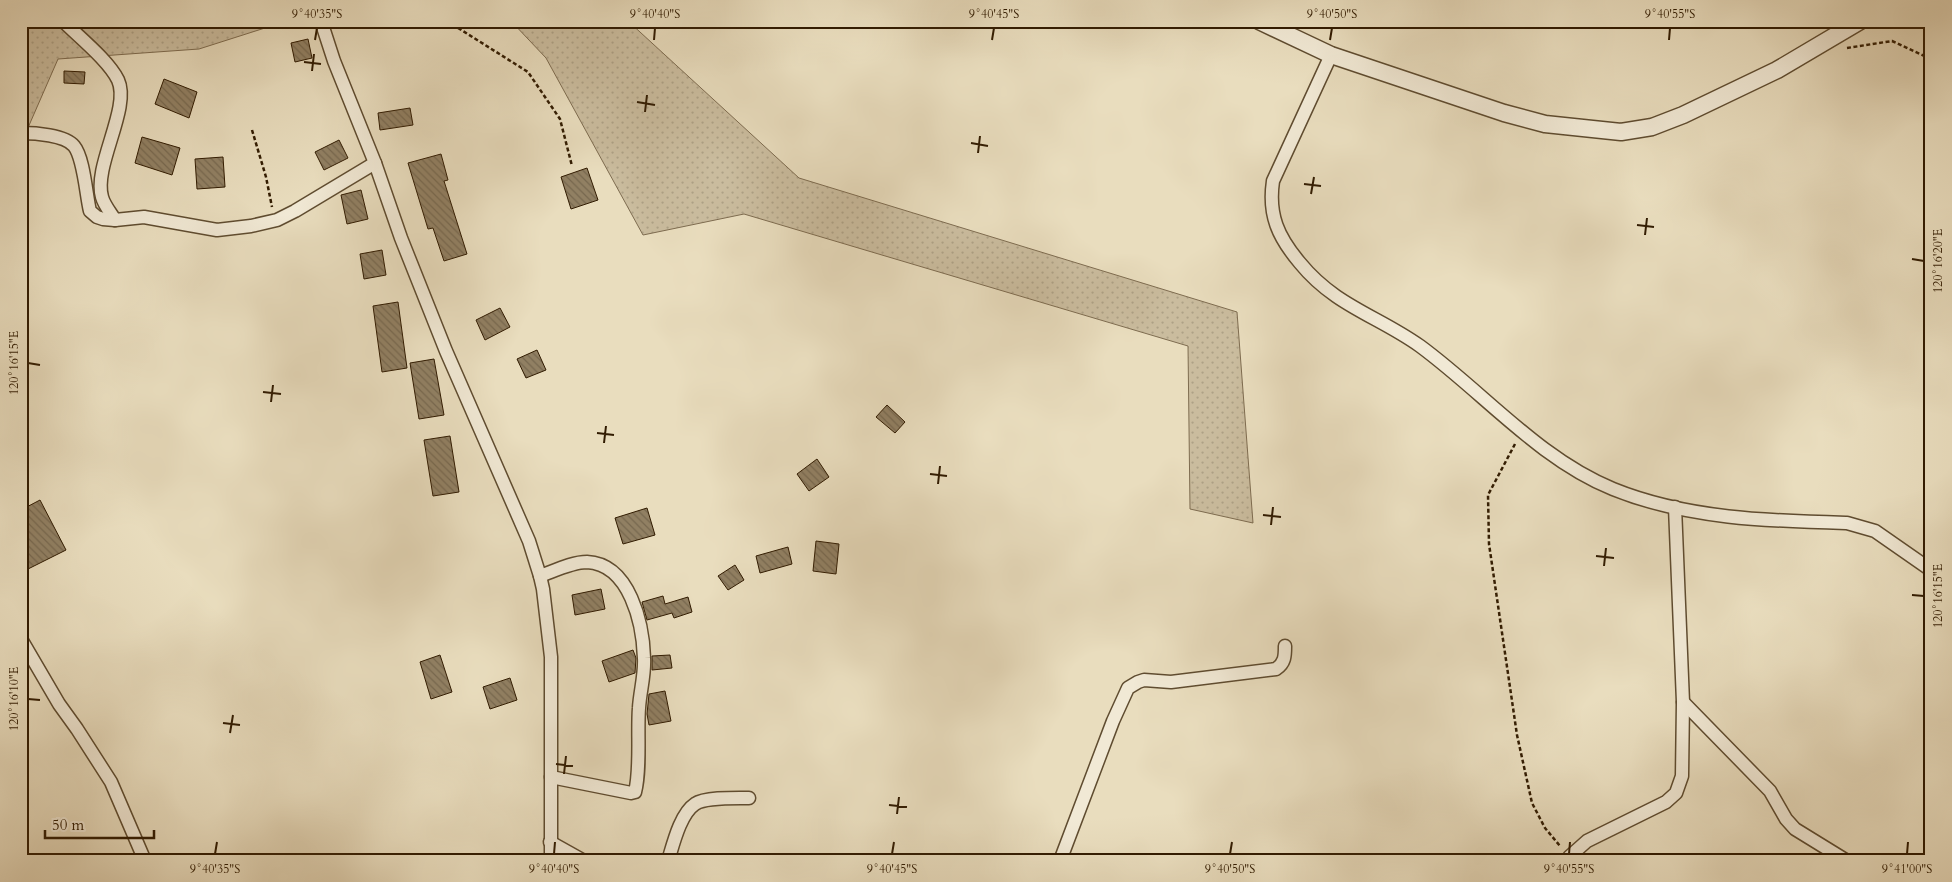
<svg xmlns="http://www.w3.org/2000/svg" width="1952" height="882" font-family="Cardo,serif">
<defs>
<pattern id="grass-dots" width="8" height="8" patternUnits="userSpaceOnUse" patternTransform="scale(1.25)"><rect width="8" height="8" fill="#cabc9e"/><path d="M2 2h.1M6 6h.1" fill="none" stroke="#aea186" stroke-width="1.8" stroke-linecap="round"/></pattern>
<pattern id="building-back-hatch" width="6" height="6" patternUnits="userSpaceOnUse" patternTransform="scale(1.25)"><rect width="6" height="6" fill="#918063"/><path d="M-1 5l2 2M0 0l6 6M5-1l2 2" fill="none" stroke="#77684f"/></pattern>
</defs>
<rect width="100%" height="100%" fill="#e9ddbe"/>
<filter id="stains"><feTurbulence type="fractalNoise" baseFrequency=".004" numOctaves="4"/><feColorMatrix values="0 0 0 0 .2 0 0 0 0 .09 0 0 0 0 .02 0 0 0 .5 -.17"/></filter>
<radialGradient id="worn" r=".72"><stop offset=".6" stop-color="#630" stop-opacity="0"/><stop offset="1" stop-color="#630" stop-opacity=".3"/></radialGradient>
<g fill="url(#grass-dots)" stroke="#7e6c50">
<polygon points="21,21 265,21 268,27 199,49 58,59 27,130 21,130"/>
<polygon points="511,21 628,21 799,178 1237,312 1253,523 1190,509 1188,346 744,214 643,235 546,58"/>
</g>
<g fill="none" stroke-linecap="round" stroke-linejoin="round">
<polyline stroke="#7a684c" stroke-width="4.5" points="565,21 567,24"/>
</g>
<g fill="url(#building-back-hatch)" stroke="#311b01">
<polygon points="308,39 312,58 295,62 291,43"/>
<polygon points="64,71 85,72 84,84 64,83"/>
<polygon points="164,79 197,92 189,118 155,104"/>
<polygon points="410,108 413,125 380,130 378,113"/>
<polygon points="142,137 180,148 172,175 135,163"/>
<polygon points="339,140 348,158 324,170 315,152"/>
<polygon points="441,154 448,180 444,181 467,254 444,261 433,228 428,229 408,163"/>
<polygon points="223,157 225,187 197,189 195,159"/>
<polygon points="587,168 598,200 571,209 561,177"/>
<polygon points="361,190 368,219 347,224 341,195"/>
<polygon points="382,250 386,275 364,279 360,254"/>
<polygon points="398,302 407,368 382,372 373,306"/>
<polygon points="500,308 510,327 485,340 476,320"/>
<polygon points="537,350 546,370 526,378 517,359"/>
<polygon points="434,359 444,415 419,419 410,363"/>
<polygon points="887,405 905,422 895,433 876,417"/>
<polygon points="450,436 459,492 433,496 424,440"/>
<polygon points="817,459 829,477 809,491 797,474"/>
<polygon points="40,500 66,550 26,570 21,561 21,510"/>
<polygon points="647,508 655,535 623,544 615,518"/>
<polygon points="816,541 839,544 836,574 813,571"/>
<polygon points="788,547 792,564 760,573 756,556"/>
<polygon points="735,565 744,580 728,590 718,576"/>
<polygon points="601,589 605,609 575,615 572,595"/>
<polygon points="663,596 665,604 688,597 692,612 674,618 672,613 647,620 642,602"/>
<polygon points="633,650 636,658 635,673 609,682 602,661"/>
<polygon points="440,655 452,692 431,699 420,662"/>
<polygon points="670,655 672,668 652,670 652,656"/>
<polygon points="510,678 517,700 490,709 483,687"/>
<polygon points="665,691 671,721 649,725 647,714 649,694"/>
</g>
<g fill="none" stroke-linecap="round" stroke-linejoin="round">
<defs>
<g id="minor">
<path d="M63,21c16,16 46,40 55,59 13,28 -25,86 -16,117 2,8 9,16 13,23"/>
<polyline points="321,21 334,61 375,163 401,238 446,351 529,541 540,576 543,589 551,657 551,861"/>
<path d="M1331,55l-58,126c-5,34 5,56 27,82 35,43 78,53 120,83 64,47 119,113 193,143 74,30 157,32 234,34l28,8 56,39"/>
<path d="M21,133c14,0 44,2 53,13 10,12 12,49 16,65l7,6 6,2 12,1 29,-3 73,13 34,-4 26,-6 18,-9 80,-48"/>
<path d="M540,576c14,-5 32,-14 47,-14 43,2 56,62 57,96 1,17 -4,33 -5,50 -2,24 2,61 -4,84l-4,1 -80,-16"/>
<polyline points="21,639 59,704 77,729 111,782 145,861"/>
<polyline points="1683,702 1770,791 1786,819 1795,829 1847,861"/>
<polyline points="550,842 584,861"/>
<path d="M668,861c5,-16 12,-47 27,-57 10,-7 41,-6 54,-6"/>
<path d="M1060,861l53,-140 15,-33 10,-6 6,-2 27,2 105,-13c9,-6 9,-13 9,-23"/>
<polyline points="1569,861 1569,857 1587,841 1666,802 1676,793 1682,776 1683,702 1675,507"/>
</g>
<polyline id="tertiary" points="1259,21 1331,55 1504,113 1545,124 1621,132 1652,127 1683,115 1777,70 1860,21"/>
</defs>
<use href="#minor" stroke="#5f4c30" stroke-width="15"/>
<use href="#tertiary" stroke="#5f4c30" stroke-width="19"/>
<g stroke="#311b01" stroke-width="2.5" stroke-dasharray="4 2.5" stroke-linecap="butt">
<polyline points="447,21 528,72 560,119 572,166"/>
<polyline points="1847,48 1892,41 1931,59"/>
<polyline points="252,130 266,177 272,207"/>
<polyline points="1515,444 1488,495 1489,544 1517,735 1532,803 1545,828 1560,846"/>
</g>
<use href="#minor" stroke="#f1e9d5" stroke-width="12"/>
<use href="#tertiary" stroke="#f1e9d5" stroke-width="16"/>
</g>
<path fill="none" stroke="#311b01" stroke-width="2" d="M315,40l2,-12M654,40l1,-12M992,40l2,-12M1330,40l2,-12M1669,40l1,-12M304,62l17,2M312,71l2,-17M637,102l18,3M645,112l2,-17M971,143l17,3M978,153l2,-17M1304,184l17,2M1311,194l3,-17M1637,225l17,2M1645,235l2,-17M1912,259l12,2M28,363l12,2M263,392l18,2M271,402l2,-17M597,433l17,2M604,443l2,-17M930,474l17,2M938,484l2,-18M1263,515l18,2M1271,525l2,-18M1596,556l18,2M1604,566l2,-18M1912,595l12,1M28,699l12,1M223,723l17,2M230,733l3,-18M556,764l17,2M564,774l2,-18M889,805l18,2M897,814l2,-17M215,854l2,-12M554,854l1,-12M892,854l2,-12M1230,854l2,-12M1569,854l1,-12M1907,854l1,-12"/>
<rect width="1952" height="882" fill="none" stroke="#e9ddbe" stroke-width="55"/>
<path d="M45 830v8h109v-8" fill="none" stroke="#311b01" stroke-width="2.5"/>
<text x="52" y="830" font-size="15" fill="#311b01" stroke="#f1e9d5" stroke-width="4" paint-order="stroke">50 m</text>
<rect x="28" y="28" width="1896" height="826" fill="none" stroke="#311b01" stroke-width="2"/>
<g font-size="12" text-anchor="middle" fill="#311b01">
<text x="317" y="18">9°40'35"S</text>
<text x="655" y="18">9°40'40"S</text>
<text x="994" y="18">9°40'45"S</text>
<text x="1332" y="18">9°40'50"S</text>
<text x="1670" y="18">9°40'55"S</text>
<text transform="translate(1938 261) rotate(-90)" y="4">120°16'20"E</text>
<text transform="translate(14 363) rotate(-90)" y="4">120°16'15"E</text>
<text transform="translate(1938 596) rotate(-90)" y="4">120°16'15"E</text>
<text transform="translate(14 699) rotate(-90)" y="4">120°16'10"E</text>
<text x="215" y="873">9°40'35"S</text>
<text x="554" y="873">9°40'40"S</text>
<text x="892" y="873">9°40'45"S</text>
<text x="1230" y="873">9°40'50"S</text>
<text x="1569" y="873">9°40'55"S</text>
<text x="1907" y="873">9°41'00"S</text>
</g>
<rect width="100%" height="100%" filter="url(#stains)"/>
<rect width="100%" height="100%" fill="url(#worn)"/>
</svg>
